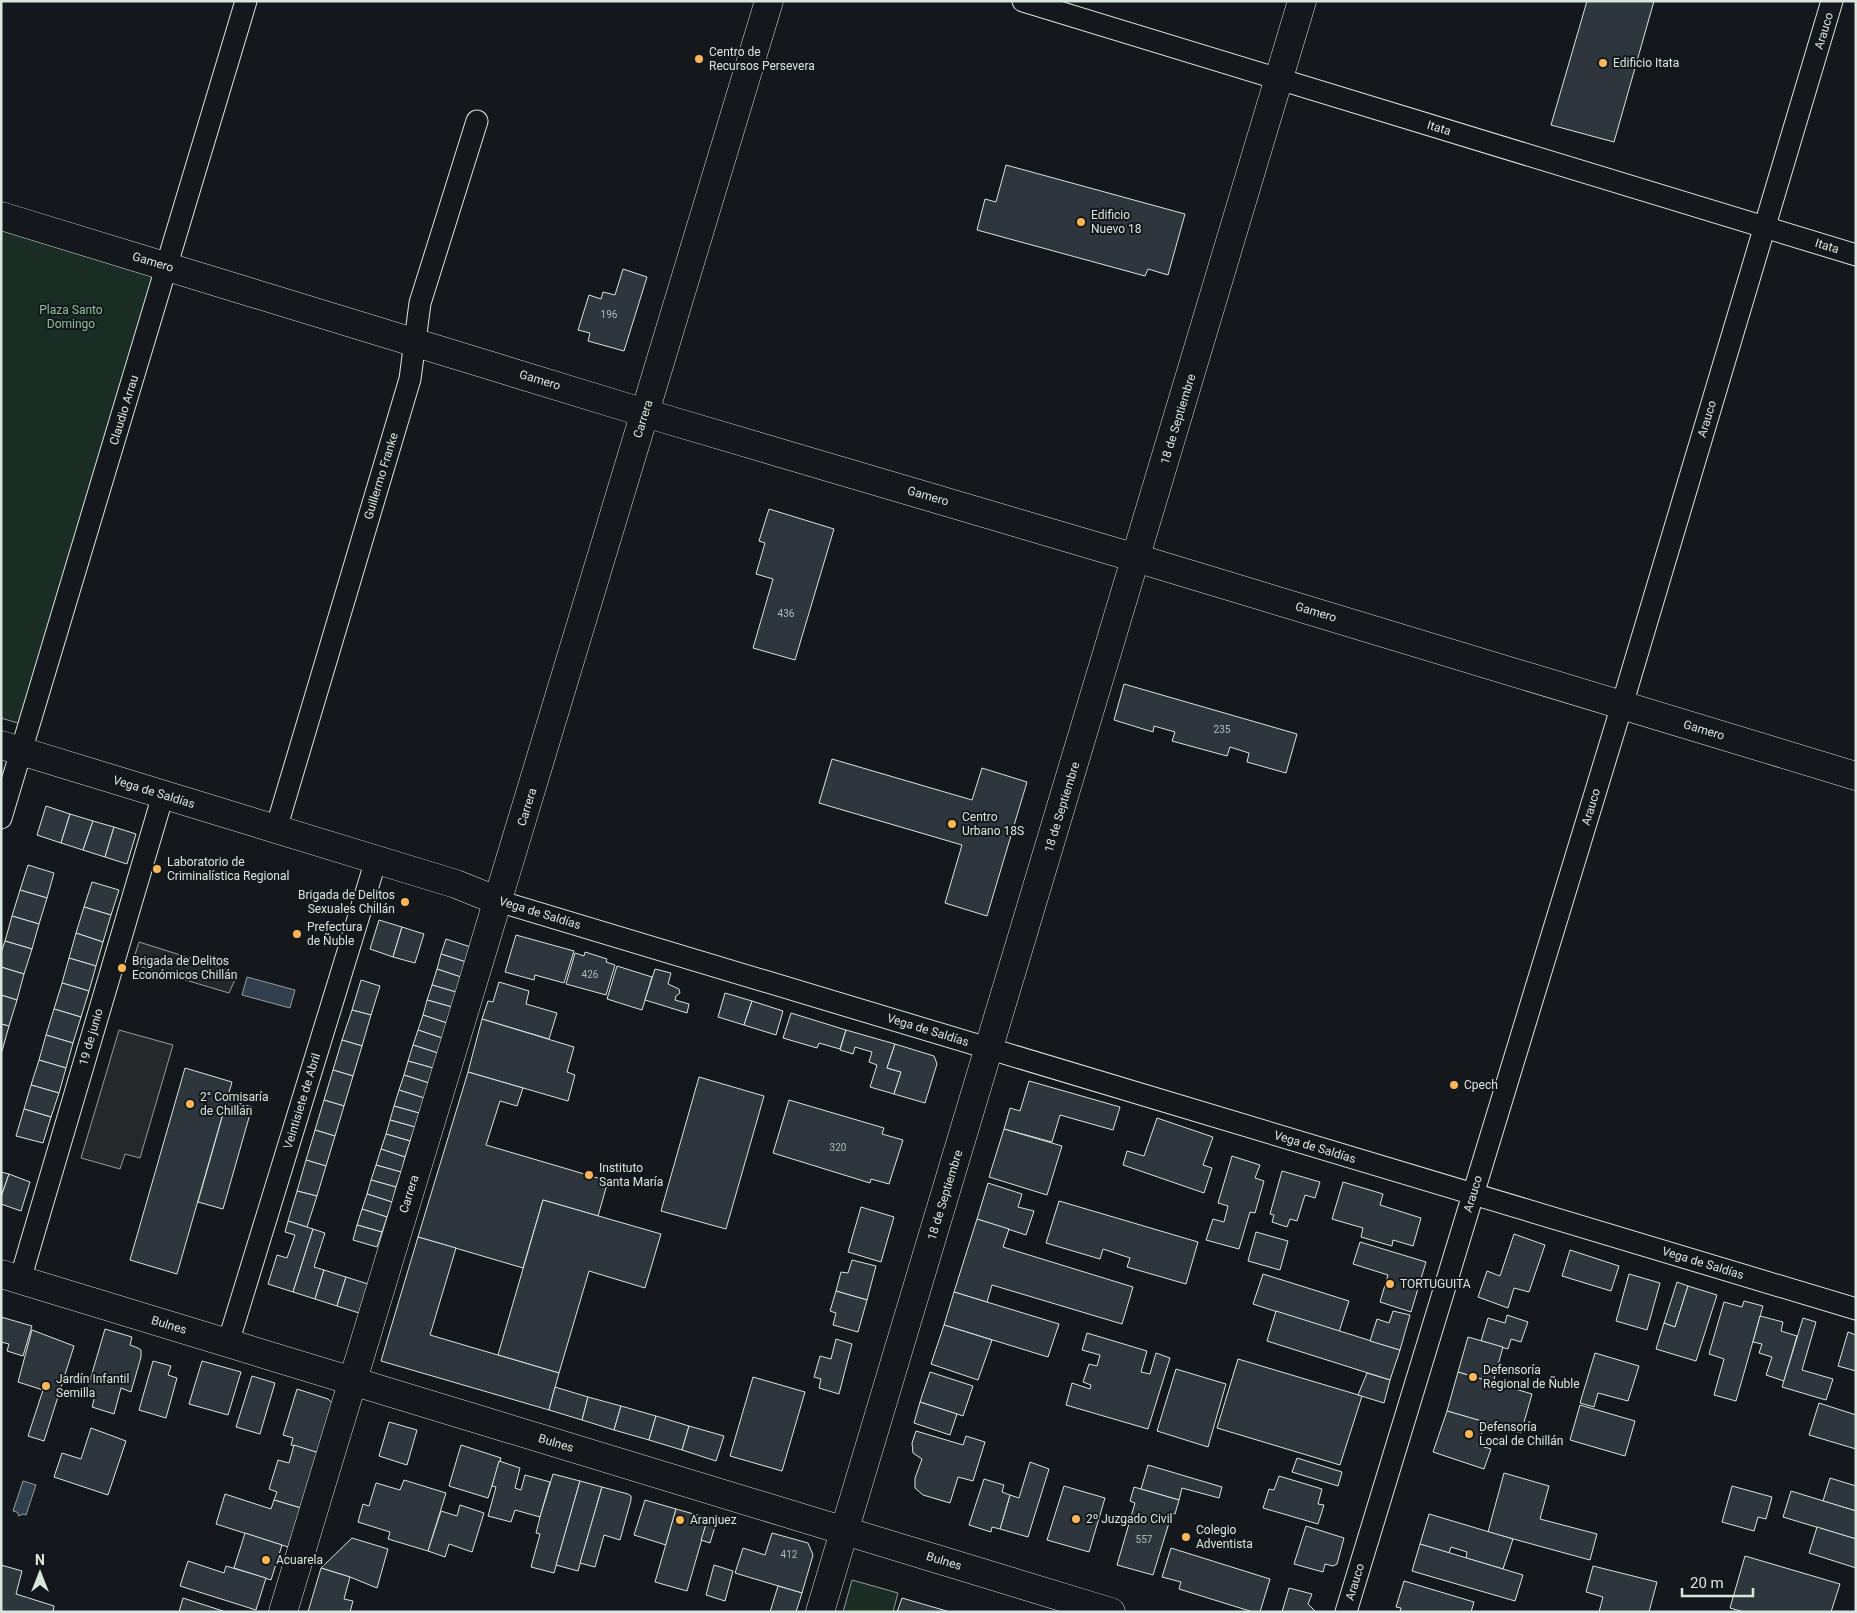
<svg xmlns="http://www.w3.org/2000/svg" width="1857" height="1613" font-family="Roboto,sans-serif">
<rect width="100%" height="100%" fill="#14181c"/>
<g fill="#1a2d24" stroke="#939e99">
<polygon points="1,224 157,270 21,724 1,718"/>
<polygon points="852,1580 898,1593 893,1612 843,1612"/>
</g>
<g fill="#24282b" stroke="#939e99">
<polygon points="139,942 238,973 229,993 132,964"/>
<polygon points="119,1030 173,1045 140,1158 125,1154 120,1169 81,1158"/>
</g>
<g fill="#2f3f4d" stroke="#939e99">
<polygon points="247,977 295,990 290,1008 242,995"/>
<polygon points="23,1481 36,1485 26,1515 23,1514 19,1516 17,1512 13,1511"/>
</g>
<g fill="#2c363c" stroke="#d8e6dc">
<polygon points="1587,1 1654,1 1614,142 1551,125"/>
<polygon points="1006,165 1185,214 1168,275 1148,269 1145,276 977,230 985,199 996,202"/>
<polygon points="623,269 647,277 624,351 588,341 590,333 578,330 589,295 601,299 603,292 615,295"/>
<polygon points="769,509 834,529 795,660 753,648 773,579 756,574 765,543 759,541"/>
<polygon points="1124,684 1297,734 1286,773 1247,762 1249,753 1230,747 1227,756 1172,741 1175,732 1154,726 1153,732 1114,720"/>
<polygon points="832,759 972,800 982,768 1027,782 987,916 945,903 962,845 819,803"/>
<polygon points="46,806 70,814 61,843 37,835"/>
<polygon points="70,814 93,821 83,850 61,843"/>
<polygon points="93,821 114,827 105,857 83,850"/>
<polygon points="114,827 136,834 127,864 105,857"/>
<polygon points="28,865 54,873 47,898 20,890"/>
<polygon points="92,882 119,890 111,915 84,907"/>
<polygon points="20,890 47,898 39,924 12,916"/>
<polygon points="84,907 111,915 103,942 76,933"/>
<polygon points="12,916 39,924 32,949 5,941"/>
<polygon points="379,920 402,927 393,957 370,949"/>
<polygon points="402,927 424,934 415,963 393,957"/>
<polygon points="76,933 103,942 96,966 69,958"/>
<polygon points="516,935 574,951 564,983 535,975 534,980 505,972"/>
<polygon points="446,939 471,947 466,962 441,954"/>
<polygon points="5,941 32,949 24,974 1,967 1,953"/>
<polygon points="585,952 607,959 606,962 615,965 606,995 566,984 575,953 584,956"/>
<polygon points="441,954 466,962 461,977 437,969"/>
<polygon points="69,958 96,966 89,991 62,983"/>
<polygon points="617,966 652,977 642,1010 607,999"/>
<polygon points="1,967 24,974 17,1000 1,995"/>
<polygon points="437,969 461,977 456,992 432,985"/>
<polygon points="655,969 671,973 668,984 679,989 680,993 676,996 675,1000 689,1004 687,1013 645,1000"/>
<polygon points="361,980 380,986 371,1015 352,1010"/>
<polygon points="499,982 529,991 526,1004 557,1013 549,1039 482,1019 488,1001 493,1002"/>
<polygon points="62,983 89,991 81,1017 54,1009"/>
<polygon points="432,985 456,992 452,1007 427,1000"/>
<polygon points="725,993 752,1001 744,1025 718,1017"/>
<polygon points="1,995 17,1000 9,1026 1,1024"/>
<polygon points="427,1000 452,1007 447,1023 423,1015"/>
<polygon points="752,1001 783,1011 776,1035 744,1025"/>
<polygon points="54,1009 81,1017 73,1043 46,1035"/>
<polygon points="352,1010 371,1015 362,1046 342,1040"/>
<polygon points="791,1013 846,1030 840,1049 819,1043 817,1048 783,1038"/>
<polygon points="423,1015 447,1023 442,1038 418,1030"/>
<polygon points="482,1019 574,1047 567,1072 575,1075 568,1101 468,1072"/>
<polygon points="1,1024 9,1026 2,1051 1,1051"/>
<polygon points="418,1030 442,1038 438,1053 413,1045"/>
<polygon points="846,1030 895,1044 887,1068 901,1072 894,1094 870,1087 877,1065 869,1062 872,1052 855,1047 853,1054 840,1050"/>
<polygon points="46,1035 73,1043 66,1068 39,1060"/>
<polygon points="342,1040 362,1046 353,1076 333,1070"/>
<polygon points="895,1044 934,1056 937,1064 925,1103 894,1094 901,1072 887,1068"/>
<polygon points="413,1045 438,1053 433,1068 408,1061"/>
<polygon points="39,1060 66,1068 59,1093 31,1085"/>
<polygon points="408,1061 433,1068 429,1083 404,1075"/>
<polygon points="185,1068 232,1082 177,1274 130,1260"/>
<polygon points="333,1070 353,1076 344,1106 324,1100"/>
<polygon points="468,1072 523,1088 517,1106 500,1101 486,1145 608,1181 598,1216 543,1200 523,1268 418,1237"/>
<polygon points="404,1075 429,1083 424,1098 399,1090"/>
<polygon points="699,1077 764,1096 726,1229 661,1211"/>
<polygon points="1029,1081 1120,1107 1113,1130 1060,1115 1052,1142 1004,1129 1010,1108 1020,1111"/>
<polygon points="31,1085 59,1093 51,1117 24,1109"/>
<polygon points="399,1090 424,1098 419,1113 394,1106"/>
<polygon points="227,1100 252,1107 223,1209 198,1202"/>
<polygon points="324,1100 344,1106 335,1136 315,1130"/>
<polygon points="789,1100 884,1128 882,1134 903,1140 889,1184 871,1179 870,1183 773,1153"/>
<polygon points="394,1106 419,1113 415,1127 390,1120"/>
<polygon points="24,1109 51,1117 43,1143 16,1136"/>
<polygon points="1157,1118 1213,1137 1203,1165 1212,1168 1204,1193 1123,1165 1127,1151 1144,1156"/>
<polygon points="390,1120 415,1127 410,1141 386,1134"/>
<polygon points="1004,1129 1062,1146 1047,1195 989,1177"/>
<polygon points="315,1130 335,1136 326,1166 306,1160"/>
<polygon points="386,1134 410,1141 405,1157 381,1149"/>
<polygon points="381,1149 405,1157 401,1172 376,1165"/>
<polygon points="1232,1156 1260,1165 1255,1178 1264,1181 1255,1213 1250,1212 1239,1249 1206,1240 1213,1219 1224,1222 1228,1206 1218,1203"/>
<polygon points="306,1160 326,1166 317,1196 297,1191"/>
<polygon points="376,1165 401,1172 396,1187 371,1180"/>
<polygon points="1282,1171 1320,1182 1315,1198 1305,1195 1297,1221 1290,1219 1287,1227 1272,1222 1274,1215 1270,1214"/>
<polygon points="1,1172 9,1174 1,1197"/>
<polygon points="9,1174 30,1182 21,1211 1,1204 1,1197"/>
<polygon points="371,1180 396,1187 392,1202 367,1194"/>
<polygon points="1343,1182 1383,1194 1380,1205 1421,1218 1413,1246 1393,1240 1392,1246 1361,1237 1363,1228 1332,1219"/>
<polygon points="988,1183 1022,1194 1018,1207 1034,1211 1026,1235 977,1219"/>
<polygon points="297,1191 317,1196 307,1227 288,1221"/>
<polygon points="367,1194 392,1202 387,1217 362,1209"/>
<polygon points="543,1200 661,1234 645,1288 589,1271 559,1373 498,1355"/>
<polygon points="1059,1201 1198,1242 1186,1284 1127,1267 1130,1258 1103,1249 1100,1259 1046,1243"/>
<polygon points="861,1207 894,1217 881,1262 848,1252"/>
<polygon points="362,1209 387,1217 382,1232 357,1225"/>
<polygon points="977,1219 1009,1229 1003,1247 1133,1287 1122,1324 992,1285 987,1302 954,1292"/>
<polygon points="288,1221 313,1229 293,1292 268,1284 277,1255 287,1258 295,1235 285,1232"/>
<polygon points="357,1225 382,1232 377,1247 353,1240"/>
<polygon points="313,1229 325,1233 314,1267 324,1270 315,1299 293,1292"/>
<polygon points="1256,1232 1288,1241 1280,1270 1248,1261"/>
<polygon points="1514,1234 1545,1245 1529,1292 1514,1288 1508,1308 1478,1297 1487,1271 1500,1276"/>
<polygon points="418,1237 456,1248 430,1335 559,1373 549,1410 381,1361"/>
<polygon points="1360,1242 1426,1262 1411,1312 1380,1302 1388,1275 1353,1264"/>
<polygon points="1570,1250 1619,1266 1611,1291 1562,1276"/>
<polygon points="852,1260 876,1266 867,1300 836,1291 841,1272 848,1273"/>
<polygon points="324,1270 346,1277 337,1306 315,1299"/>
<polygon points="1263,1274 1349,1301 1339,1332 1253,1304"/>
<polygon points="1629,1274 1660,1283 1647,1330 1616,1321"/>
<polygon points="346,1277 368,1284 359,1313 337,1306"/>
<polygon points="1677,1282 1688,1286 1675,1327 1664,1323"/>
<polygon points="1688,1286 1717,1295 1696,1361 1656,1349 1664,1323 1675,1327"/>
<polygon points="836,1291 867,1300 858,1332 833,1325 836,1313 830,1311"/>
<polygon points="954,1292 1059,1324 1048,1357 944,1325"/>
<polygon points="1744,1301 1763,1306 1736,1401 1714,1395 1724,1359 1709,1354 1724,1302 1742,1307"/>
<polygon points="1276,1311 1400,1350 1390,1380 1267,1341"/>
<polygon points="1393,1311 1410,1315 1400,1350 1370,1341 1377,1319 1389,1323"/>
<polygon points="1507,1315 1528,1322 1521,1342 1511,1339 1508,1349 1481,1341 1488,1318 1505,1323"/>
<polygon points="1760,1316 1783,1322 1781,1331 1797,1336 1784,1381 1766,1375 1772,1357 1759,1353 1762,1344 1753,1342"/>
<polygon points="1,1317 32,1326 23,1356 7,1351 9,1344 1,1342"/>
<polygon points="1803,1318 1816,1322 1802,1370 1833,1379 1826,1400 1782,1387"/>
<polygon points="944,1325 992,1340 978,1380 931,1364"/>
<polygon points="105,1329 132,1337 130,1345 138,1348 141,1350 141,1357 131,1392 121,1388 114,1414 92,1407 95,1396 86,1394"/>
<polygon points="32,1330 74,1346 44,1441 28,1436 43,1390 18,1382"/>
<polygon points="1848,1332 1856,1335 1856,1371 1838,1366"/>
<polygon points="1087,1333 1147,1351 1141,1372 1150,1374 1156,1353 1170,1358 1148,1429 1066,1405 1072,1383 1090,1389 1091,1385 1083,1382 1089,1364 1097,1366 1100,1355 1082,1350"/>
<polygon points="1468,1337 1503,1347 1493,1383 1458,1372"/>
<polygon points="836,1339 852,1344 839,1394 819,1388 821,1379 814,1377 820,1356 831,1359"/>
<polygon points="1595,1353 1639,1366 1628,1401 1598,1393 1594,1407 1580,1403"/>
<polygon points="1238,1359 1362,1396 1340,1465 1217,1428"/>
<polygon points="153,1361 171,1366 168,1375 177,1378 166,1418 139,1410"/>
<polygon points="202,1361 241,1372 228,1415 189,1404"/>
<polygon points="1176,1369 1226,1384 1208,1447 1157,1431"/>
<polygon points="930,1372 973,1386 963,1416 920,1402"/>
<polygon points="1458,1372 1532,1394 1521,1433 1447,1411"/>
<polygon points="1367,1373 1390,1380 1384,1403 1358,1395"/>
<polygon points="252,1376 275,1383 260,1434 236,1427"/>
<polygon points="753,1377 805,1392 782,1471 730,1456"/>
<polygon points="555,1387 588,1397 582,1420 549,1410"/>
<polygon points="297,1389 328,1399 334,1405 319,1453 291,1445 293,1438 283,1435"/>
<polygon points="588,1397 621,1406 614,1430 582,1420"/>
<polygon points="920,1402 957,1414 950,1435 914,1423"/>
<polygon points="1819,1403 1856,1415 1856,1449 1809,1435"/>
<polygon points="1580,1405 1635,1421 1625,1456 1570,1440"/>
<polygon points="621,1406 656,1416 649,1440 614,1430"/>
<polygon points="1447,1411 1485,1422 1478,1445 1491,1449 1484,1469 1433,1452"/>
<polygon points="656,1416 689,1426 682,1450 649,1440"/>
<polygon points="389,1422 417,1430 407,1465 379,1456"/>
<polygon points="689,1426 724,1436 716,1461 682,1450"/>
<polygon points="91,1428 126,1441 108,1495 54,1477 62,1453 81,1459"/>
<polygon points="916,1431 963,1445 966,1436 985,1442 973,1481 958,1477 950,1503 923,1495 915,1488 915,1478 922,1459 913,1453 912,1443"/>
<polygon points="294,1445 319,1453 301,1508 274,1500 277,1492 269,1489 278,1460 289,1463"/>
<polygon points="461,1445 501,1458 488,1498 449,1486"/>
<polygon points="1297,1458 1342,1472 1338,1486 1292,1472"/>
<polygon points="499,1461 520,1468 515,1488 521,1490 525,1475 550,1482 540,1517 515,1510 511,1522 488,1516 496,1487 492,1486"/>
<polygon points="1030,1462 1049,1469 1028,1537 1000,1529 1010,1495 1019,1498"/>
<polygon points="1148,1465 1222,1487 1219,1498 1182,1488 1179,1500 1141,1489"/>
<polygon points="1504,1473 1549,1486 1540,1519 1597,1534 1590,1560 1488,1532"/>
<polygon points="553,1474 580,1481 554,1573 531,1567 540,1534 536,1533 540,1517"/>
<polygon points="1279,1476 1322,1489 1318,1504 1324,1505 1318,1524 1263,1508 1269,1489 1274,1490"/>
<polygon points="1830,1478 1856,1486 1856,1511 1823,1501"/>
<polygon points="984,1479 1004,1485 1002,1492 1010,1495 1000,1529 992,1527 991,1532 969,1525"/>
<polygon points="404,1480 446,1493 428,1551 388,1539 390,1532 358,1522 363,1504 369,1506 376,1483 400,1490"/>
<polygon points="580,1481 602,1487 578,1571 556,1565"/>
<polygon points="1064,1486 1105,1498 1089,1552 1047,1540"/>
<polygon points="1732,1486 1772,1497 1766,1519 1758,1517 1754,1531 1722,1522"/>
<polygon points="602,1487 628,1494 631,1496 631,1500 620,1540 604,1535 595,1567 580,1563"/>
<polygon points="1134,1487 1179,1500 1175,1514 1172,1513 1153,1575 1117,1565 1135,1503 1130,1501"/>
<polygon points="1791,1491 1856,1511 1856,1539 1783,1517"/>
<polygon points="225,1494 271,1509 274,1500 301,1508 288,1547 216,1524"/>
<polygon points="645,1500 676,1509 666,1545 634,1535"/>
<polygon points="460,1505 484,1513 472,1552 449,1544 445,1557 428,1551 441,1511 457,1516"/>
<polygon points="676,1509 708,1518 687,1591 655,1582"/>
<polygon points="1429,1514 1513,1539 1503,1569 1466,1558 1467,1552 1451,1547 1449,1553 1420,1544"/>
<polygon points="708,1518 717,1520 710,1543 701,1540"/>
<polygon points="1306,1526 1344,1538 1337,1564 1333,1566 1325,1564 1323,1572 1294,1564"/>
<polygon points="1817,1527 1856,1539 1856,1568 1809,1553"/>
<polygon points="245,1533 282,1545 271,1580 234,1568"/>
<polygon points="772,1533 808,1543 813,1555 802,1593 735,1573 743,1548 765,1555"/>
<polygon points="352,1538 388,1549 377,1588 350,1577 321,1568"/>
<polygon points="1420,1544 1523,1575 1515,1601 1412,1571"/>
<polygon points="1171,1548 1270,1579 1260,1612 1253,1612 1179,1589 1181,1582 1162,1577"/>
<polygon points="1745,1556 1840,1584 1831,1612 1744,1612 1730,1608"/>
<polygon points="188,1561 224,1573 226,1566 266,1578 256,1610 180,1586"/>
<polygon points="1,1565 22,1571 16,1594 54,1606 53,1612 1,1612"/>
<polygon points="714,1565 733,1571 725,1601 706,1595"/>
<polygon points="1593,1566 1657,1582 1649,1612 1599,1612 1603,1597 1586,1592"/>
<polygon points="321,1568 350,1577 344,1599 353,1601 350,1612 308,1612"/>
<polygon points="1404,1581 1474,1602 1471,1612 1400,1612 1401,1608 1396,1607"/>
<polygon points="778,1586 802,1593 796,1612 770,1612"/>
<polygon points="1289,1588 1312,1594 1308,1604 1316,1612 1282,1612"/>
<polygon points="183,1598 226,1612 179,1612"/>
<polygon points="902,1598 950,1612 897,1612"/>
</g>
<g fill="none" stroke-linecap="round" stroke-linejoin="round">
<defs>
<g id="street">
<polyline points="1023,1 1856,255"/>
<polyline points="1,818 246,1"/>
<polyline points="276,829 410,379 420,303 477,121"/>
<polyline points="498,901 1856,1309"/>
<polyline points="20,1280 163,795"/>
<polyline points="228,1343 376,860"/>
<polyline points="1346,1612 1622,705 1832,1"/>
</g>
<g id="secondary">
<polyline points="1,216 645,413 1136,558 1856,776"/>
<polyline points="1,745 456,884 498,901"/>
<polyline points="1,1274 1111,1612"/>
<polyline points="283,1612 769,1"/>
<polyline points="820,1612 1302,1"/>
</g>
</defs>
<use href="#street" stroke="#d8e6dc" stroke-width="23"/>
<use href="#secondary" stroke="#d8e6dc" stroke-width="29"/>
<use href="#street" stroke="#14181c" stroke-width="21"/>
<use href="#secondary" stroke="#14181c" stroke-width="28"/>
</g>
<g fill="#ffb74d" stroke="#14181c" stroke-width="2">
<circle cx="699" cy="59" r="5"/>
<circle cx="1603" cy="63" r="5"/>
<circle cx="1081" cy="222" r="5"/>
<circle cx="952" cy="824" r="5"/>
<circle cx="157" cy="869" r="5"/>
<circle cx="405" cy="902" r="5"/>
<circle cx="297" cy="934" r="5"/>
<circle cx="122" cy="968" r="5"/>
<circle cx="1454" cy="1085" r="5"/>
<circle cx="190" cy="1104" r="5"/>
<circle cx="589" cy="1175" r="5"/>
<circle cx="1390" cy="1284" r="5"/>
<circle cx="1473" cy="1377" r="5"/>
<circle cx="46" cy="1386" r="5"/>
<circle cx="1469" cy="1434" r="5"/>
<circle cx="1076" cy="1519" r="5"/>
<circle cx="680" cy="1520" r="5"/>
<circle cx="1186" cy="1537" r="5"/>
<circle cx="266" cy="1560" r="5"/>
</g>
<g text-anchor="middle" stroke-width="4" stroke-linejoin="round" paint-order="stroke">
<g font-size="10" fill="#adbab4">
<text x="609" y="318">196</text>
<text x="786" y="617">436</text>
<text x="1222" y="733">235</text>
<text x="590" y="978">426</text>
<text x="838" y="1151">320</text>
<text x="1144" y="1543">557</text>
<text x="789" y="1558">412</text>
</g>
<g font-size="12" fill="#d8e6dc" stroke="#14181c">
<text transform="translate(1824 31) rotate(-73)" y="4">Arauco</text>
<text transform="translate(1439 128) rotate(17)" y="4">Itata</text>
<text transform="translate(1827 246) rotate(17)" y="4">Itata</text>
<text transform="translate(153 262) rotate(17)" y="4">Gamero</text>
<text transform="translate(540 380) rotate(17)" y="4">Gamero</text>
<text transform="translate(124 410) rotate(-73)" y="4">Claudio Arrau</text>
<text transform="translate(643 419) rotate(-73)" y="4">Carrera</text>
<text transform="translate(1178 419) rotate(-73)" y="4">18 de Septiembre</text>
<text transform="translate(1707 419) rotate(-73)" y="4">Arauco</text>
<text transform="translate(381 476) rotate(-73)" y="4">Guillermo Franke</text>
<text transform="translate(928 496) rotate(16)" y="4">Gamero</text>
<text transform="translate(1316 612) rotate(17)" y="4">Gamero</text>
<text transform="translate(1704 730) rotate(17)" y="4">Gamero</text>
<text transform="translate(154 792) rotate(17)" y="4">Vega de Saldías</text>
<text transform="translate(527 807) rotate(-73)" y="4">Carrera</text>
<text transform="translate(1062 807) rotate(-73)" y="4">18 de Septiembre</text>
<text transform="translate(1591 807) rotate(-73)" y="4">Arauco</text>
<text transform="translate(540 913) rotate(17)" y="4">Vega de Saldías</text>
<text transform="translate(928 1030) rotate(17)" y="4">Vega de Saldías</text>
<text transform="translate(91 1037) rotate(-74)" y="4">19 de junio</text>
<text transform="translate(302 1101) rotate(-73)" y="4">Veintisiete de Abril</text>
<text transform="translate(1315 1147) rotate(17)" y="4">Vega de Saldías</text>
<text transform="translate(409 1194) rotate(-73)" y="4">Carrera</text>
<text transform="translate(1473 1194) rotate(-73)" y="4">Arauco</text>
<text transform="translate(945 1195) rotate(-73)" y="4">18 de Septiembre</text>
<text transform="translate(1703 1263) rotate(17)" y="4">Vega de Saldías</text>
<text transform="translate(169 1325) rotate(17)" y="4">Bulnes</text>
<text transform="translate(556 1443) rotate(17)" y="4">Bulnes</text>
<text transform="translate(944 1561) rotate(17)" y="4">Bulnes</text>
<text transform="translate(1355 1582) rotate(-73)" y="4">Arauco</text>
</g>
<g font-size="12" fill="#d8e6dc" stroke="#14181c" text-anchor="start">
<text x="709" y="56">Centro de<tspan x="709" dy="14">Recursos Persevera</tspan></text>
<text x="1613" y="67">Edificio Itata</text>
<text x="1091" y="219">Edificio<tspan x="1091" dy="14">Nuevo 18</tspan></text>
<text x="962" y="821">Centro<tspan x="962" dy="14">Urbano 18S</tspan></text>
<text x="167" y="866">Laboratorio de<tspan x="167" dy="14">Criminalística Regional</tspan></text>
<text x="395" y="899" text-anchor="end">Brigada de Delitos<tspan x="395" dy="14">Sexuales Chillán</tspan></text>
<text x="307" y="931">Prefectura<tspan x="307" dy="14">de Ñuble</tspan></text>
<text x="132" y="965">Brigada de Delitos<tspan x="132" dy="14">Económicos Chillán</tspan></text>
<text x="1464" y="1089">Cpech</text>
<text x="200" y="1101">2° Comisaría<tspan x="200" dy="14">de Chillán</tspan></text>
<text x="599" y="1172">Instituto<tspan x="599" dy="14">Santa María</tspan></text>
<text x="1400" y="1288">TORTUGUITA</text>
<text x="1483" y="1374">Defensoría<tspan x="1483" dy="14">Regional de Ñuble</tspan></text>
<text x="56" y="1383">Jardín Infantil<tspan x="56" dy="14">Semilla</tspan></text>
<text x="1479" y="1431">Defensoría<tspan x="1479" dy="14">Local de Chillán</tspan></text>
<text x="1086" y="1523">2º Juzgado Civil</text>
<text x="690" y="1524">Aranjuez</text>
<text x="1196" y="1534">Colegio<tspan x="1196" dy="14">Adventista</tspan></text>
<text x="276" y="1564">Acuarela</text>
</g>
<g font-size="12" fill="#8ac095" stroke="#14181c">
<text x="71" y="314">Plaza Santo<tspan x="71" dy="14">Domingo</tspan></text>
</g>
</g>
<rect width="1857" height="1613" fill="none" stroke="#d8e6dc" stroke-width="5"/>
<g transform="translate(40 1573)" stroke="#14181c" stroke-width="4" paint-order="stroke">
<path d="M0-4L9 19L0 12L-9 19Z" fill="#d8e6dc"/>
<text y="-8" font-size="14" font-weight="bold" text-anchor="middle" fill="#d8e6dc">N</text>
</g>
<path d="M1682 1588v8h71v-8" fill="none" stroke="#d8e6dc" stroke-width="2.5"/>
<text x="1690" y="1588" font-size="15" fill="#d8e6dc" stroke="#14181c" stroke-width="4" paint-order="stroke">20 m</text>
</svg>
